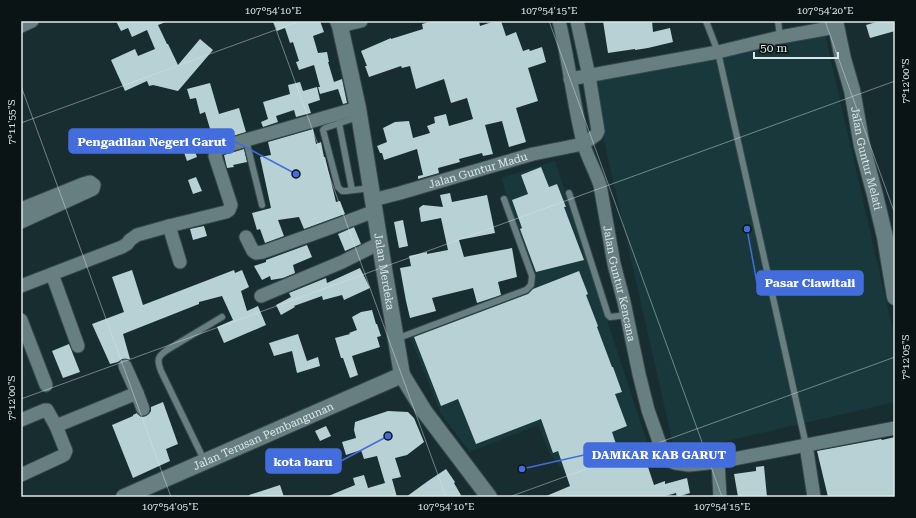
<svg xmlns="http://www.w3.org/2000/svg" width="916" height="518" font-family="'Roboto Serif',serif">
<rect width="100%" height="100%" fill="#182d30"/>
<g fill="#19383c">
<polygon points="824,30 895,340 895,402 675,453 591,83"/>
<polygon points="555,161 650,451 568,477 549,452 538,425 470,452 441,414 408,332 513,290 534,283 501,178"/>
</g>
<g fill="#b8d1d4">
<polygon points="116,21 168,21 158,25 167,44 168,44 178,65 200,39 213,50 178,91 153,85 149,86 147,81 125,91 111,60 135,49 138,56 155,49 147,30 132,37 128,28 121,31"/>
<polygon points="273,21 320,21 324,32 313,36 318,53 327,52 329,62 328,62 334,82 342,79 347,103 343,104 338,89 320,94 318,87 320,87 314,65 299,70 296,62 299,61 293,42 290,43 285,28 277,31"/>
<polygon points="432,21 479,21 480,26 495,21 501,21 506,36 516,32 523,51 529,49 530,51 542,47 546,62 528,68 538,101 516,108 526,142 509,147 502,121 485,125 493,154 483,156 482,153 459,159 460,162 438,168 439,173 418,179 418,176 423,175 417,149 384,160 382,153 380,153 377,146 387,142 383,128 395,122 409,121 413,138 430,133 427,126 435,123 434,117 446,114 449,126 473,119 467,98 451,103 444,79 416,89 410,66 402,68 401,66 369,77 365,66 367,66 361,51 391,38 391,39 423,29 422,24"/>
<polygon points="603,21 652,21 653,32 670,28 673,42 648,48 635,50 635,49 608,53"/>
<polygon points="880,21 895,21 895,31 870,38 866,25"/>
<polygon points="300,82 303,91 317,87 320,100 308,104 311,113 296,117 294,110 276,116 278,122 263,127 261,122 268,119 263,102 290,94 288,85"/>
<polygon points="210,83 219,114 239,108 246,132 214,142 205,112 200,114 196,98 190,99 187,89"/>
<polygon points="313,129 316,144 321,142 324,157 325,157 336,202 340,201 345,214 304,229 299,217 278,220 284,236 265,243 260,229 257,230 252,213 271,208 260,157 271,155 268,142"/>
<polygon points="187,130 197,157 187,161 181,144 171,148 167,137"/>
<polygon points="244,149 247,162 233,165 234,167 227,168 224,155"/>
<polygon points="541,167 549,187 557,184 566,207 564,207 584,260 536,272 520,229 522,228 512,200 528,194 521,175"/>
<polygon points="196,177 202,191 193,194 188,180"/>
<polygon points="450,193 452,202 487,195 495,233 459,240 464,257 512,248 517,277 498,282 501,295 477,303 473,288 432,298 436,311 410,318 406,301 400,268 411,266 409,256 427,252 427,254 448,250 441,218 421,222 419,208 423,205 443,207 440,195"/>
<polygon points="403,220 408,246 399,248 394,222"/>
<polygon points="204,226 207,236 193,240 190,229"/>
<polygon points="354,227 361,244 345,251 338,234"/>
<polygon points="307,245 312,257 293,265 295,273 283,278 271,280 270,276 262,280 254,266 266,262 266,260"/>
<polygon points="360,268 370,288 344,300 342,295 323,300 322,296 294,306 295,307 281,315 276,305 291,297 289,293 326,278 327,283"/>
<polygon points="132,270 143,305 234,270 235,273 242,270 249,287 241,291 247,311 258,306 266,325 224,343 217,327 233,320 222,296 199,302 199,304 123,334 130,359 122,359 118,362 110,364 92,324 124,312 112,277"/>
<polygon points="579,271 588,294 586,295 598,326 597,327 612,367 613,367 622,392 615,394 627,426 612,432 623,465 645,458 654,485 665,481 665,484 687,478 690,493 677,497 676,493 662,497 544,497 570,486 558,451 553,453 541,419 476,444 458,399 441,406 414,337 528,294 533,289"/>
<polygon points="372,310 376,324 377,324 381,336 377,337 380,347 352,356 358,375 350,378 343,358 341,358 335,338 350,334 349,333 357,330 352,317 361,312"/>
<polygon points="298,334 307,361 318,357 320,366 297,373 292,351 274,356 269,343"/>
<polygon points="69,344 80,372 63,378 52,351"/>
<polygon points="163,402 178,444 166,449 170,461 133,478 112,425 133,416 133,415 137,413 141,417 146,416 149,414 151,411 151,407"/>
<polygon points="388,411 408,412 414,418 424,442 407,455 395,458 401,477 392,479 397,497 326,497 355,485 353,478 364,475 368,488 385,483 377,456 364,459 361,450 346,455 342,442 356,438 354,430 355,422"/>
<polygon points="326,426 331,436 320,441 315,431"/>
<polygon points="895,437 895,497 828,497 817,451 881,439 882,440"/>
<polygon points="764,466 767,497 738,497 734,474 756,471 756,467"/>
<polygon points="446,469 455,482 454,483 462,497 406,497 428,481"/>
<polygon points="280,485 284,497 249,497 249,495"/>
</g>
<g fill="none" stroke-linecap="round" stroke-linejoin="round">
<defs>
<g id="service">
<polyline points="706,21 718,52 806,445"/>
<polyline points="778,21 780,37"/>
<polyline points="358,117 325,128 323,130 338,187 342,191 346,191 371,188"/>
<polyline points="339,123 352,190"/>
<polyline points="246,140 262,205"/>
<polyline points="569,193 608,315 610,317 627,315"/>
<polyline points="396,339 526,290 531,285 532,276 504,199"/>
<path d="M204,460l-43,-89c-4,-11 -4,-14 6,-21l55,-33"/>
</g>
<g id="minor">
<path id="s1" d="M559,21c10,40 14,81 24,121 4,15 12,28 17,43l14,79 10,38 15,72 9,36 13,37 5,12 9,4 14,2 29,-3 177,-34"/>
<polyline points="21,26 32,21"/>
<polyline points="340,26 361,21"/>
<polyline points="570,79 718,52 780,37 836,27"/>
<path id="s2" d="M373,200l27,-7 133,-39 50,-10 13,-9 2,-4 -9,-55 -12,-55"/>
<polyline points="21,209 83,184 90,182 94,185 93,189 21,222"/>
<polyline points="169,226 180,262"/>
<polyline points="246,237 253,251 256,253 263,252 327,229 375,211"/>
<polyline points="52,274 78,346"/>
<polyline points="21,286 122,247 127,244 130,240 137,235 169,226 226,212 229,210 231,205 215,156 217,149 246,140 358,108"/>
<polyline points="261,296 342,262 380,243"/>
<polyline points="21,320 46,385"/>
<polyline points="137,393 143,409"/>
<polyline points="21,420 45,410 47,410 56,426 66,451 64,455 62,456 21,475"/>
<polyline points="56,426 137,393 125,366"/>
<polyline points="806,445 814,497"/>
<polyline points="718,462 720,497"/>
</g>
<g id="tertiary">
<path id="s3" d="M338,21l2,5 18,82 27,167 17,100 22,36 65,86"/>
<path id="s4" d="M835,21l8,38 9,31 10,56 13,49 10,42 10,60"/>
<path id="s5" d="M124,497l278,-122"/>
</g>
</defs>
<use href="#service" stroke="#36484a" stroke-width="8"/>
<use href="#minor" stroke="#36484a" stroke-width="15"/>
<use href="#tertiary" stroke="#36484a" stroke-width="18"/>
<use href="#service" stroke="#687f82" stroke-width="6"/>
<use href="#minor" stroke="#687f82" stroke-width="13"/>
<use href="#tertiary" stroke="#687f82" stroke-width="16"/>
</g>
<path fill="none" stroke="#dbe8ea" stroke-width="1" stroke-opacity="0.45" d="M273,21l173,476M549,21l173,476M825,21l70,193M21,86l150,411M21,123l279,-102M21,399l874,-318M509,497l386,-140"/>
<g text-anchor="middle" stroke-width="4" stroke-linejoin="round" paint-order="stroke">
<g font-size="11" fill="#dbe8ea" stroke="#0b1415">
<text dy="4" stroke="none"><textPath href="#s4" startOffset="141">Jalan Guntur Melati</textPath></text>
<text dy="4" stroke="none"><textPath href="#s2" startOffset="109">Jalan Guntur Madu</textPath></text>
<text dy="4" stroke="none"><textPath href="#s3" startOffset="255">Jalan Merdeka</textPath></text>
<text dy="4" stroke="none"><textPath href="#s1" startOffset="270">Jalan Guntur Kencana</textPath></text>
<text dy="4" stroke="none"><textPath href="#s5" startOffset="152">Jalan Terusan Pembangunan</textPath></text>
</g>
</g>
<path fill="none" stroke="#436ddc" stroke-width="1.5" d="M296 174L234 141M747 229L757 283M522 469L584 455M388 436L341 461"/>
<g fill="#436ddc" stroke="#0b1415" stroke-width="1.5">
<circle cx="296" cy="174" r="4"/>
<circle cx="747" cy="229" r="4"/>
<circle cx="522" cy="469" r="4"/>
<circle cx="388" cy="436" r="4"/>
</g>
<g fill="#436ddc" stroke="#436ddc" stroke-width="1.5">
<rect x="69" y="129" width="165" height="24" rx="4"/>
<rect x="757" y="271" width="106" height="24" rx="4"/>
<rect x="584" y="443" width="151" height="24" rx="4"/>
<rect x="266" y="449" width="75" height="24" rx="4"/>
</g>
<g font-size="12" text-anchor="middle" font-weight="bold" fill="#fff">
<text x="152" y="146">Pengadilan Negeri Garut</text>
<text x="810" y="287">Pasar Ciawitali</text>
<text x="659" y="459">DAMKAR KAB GARUT</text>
<text x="303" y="466">kota baru</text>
</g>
<rect width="916" height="518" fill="none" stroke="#0b1415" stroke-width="44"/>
<path d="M754 52v6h84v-6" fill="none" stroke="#dbe8ea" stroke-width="2"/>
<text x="760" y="52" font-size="12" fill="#dbe8ea" stroke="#0b1415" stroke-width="3" paint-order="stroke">50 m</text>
<rect x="22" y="22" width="872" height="474" fill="none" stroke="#dbe8ea" stroke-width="1.5"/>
<g font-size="10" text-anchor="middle" fill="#dbe8ea">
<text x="273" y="14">107°54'10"E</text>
<text x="549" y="14">107°54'15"E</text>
<text x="825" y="14">107°54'20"E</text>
<text transform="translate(905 81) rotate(-90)" y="4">7°12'00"S</text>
<text transform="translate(11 122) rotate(-90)" y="4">7°11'55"S</text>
<text transform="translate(905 357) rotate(-90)" y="4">7°12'05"S</text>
<text transform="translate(11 398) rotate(-90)" y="4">7°12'00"S</text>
<text x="170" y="510">107°54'05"E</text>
<text x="446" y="510">107°54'10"E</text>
<text x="722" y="510">107°54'15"E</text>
</g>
</svg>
